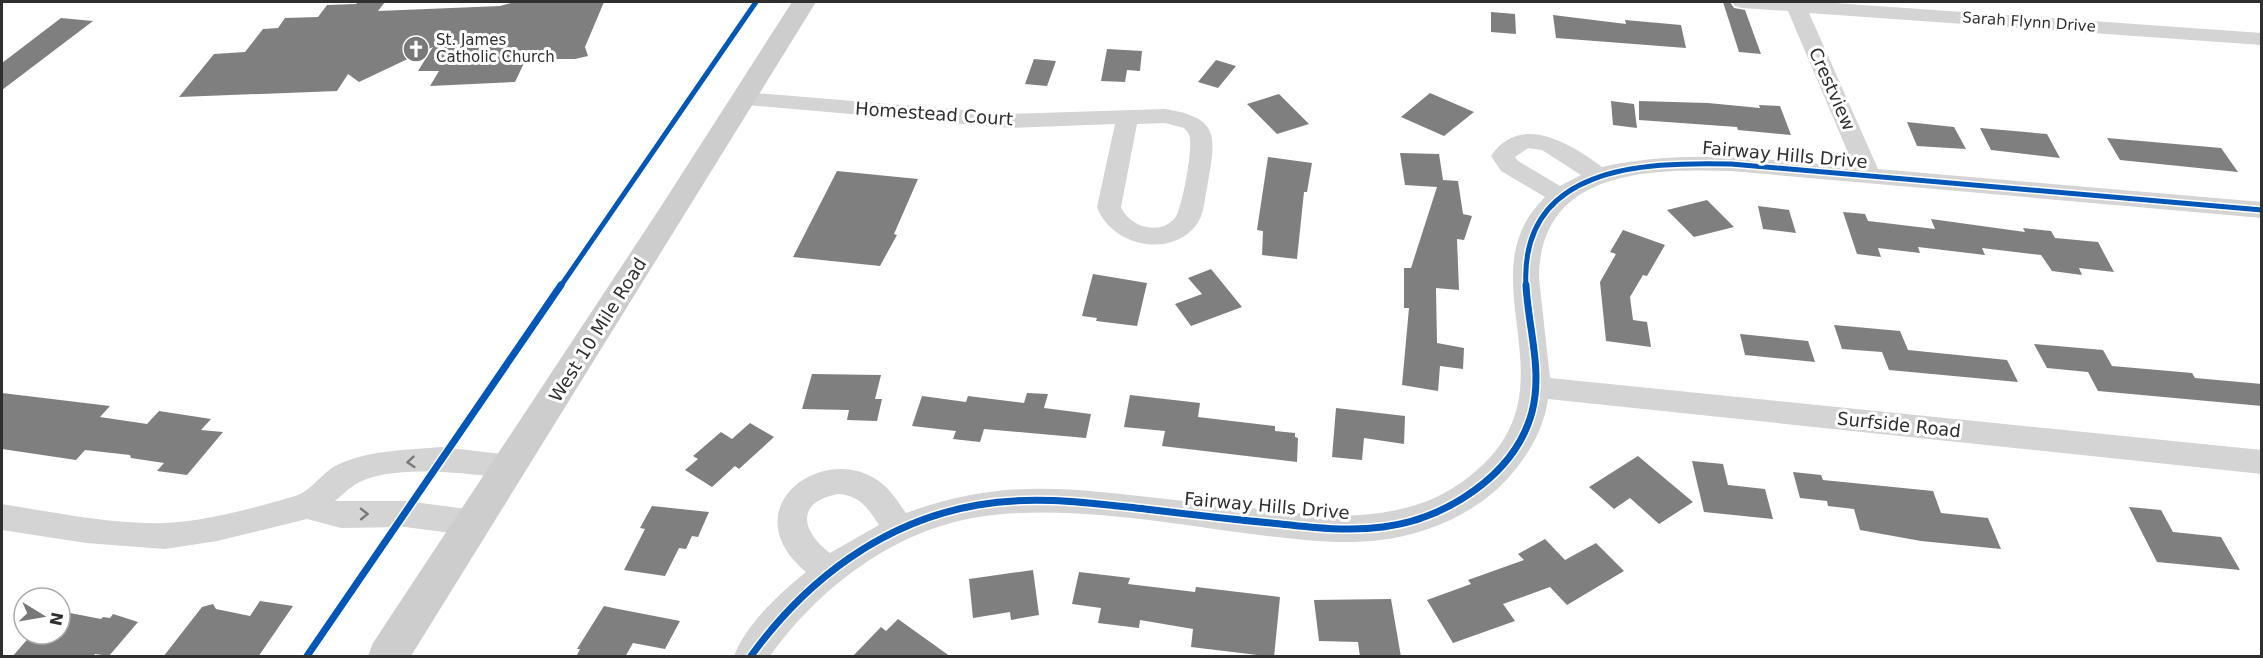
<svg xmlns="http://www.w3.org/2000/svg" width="2263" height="658" font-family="'DejaVu Sans',sans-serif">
<rect width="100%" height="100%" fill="#fff"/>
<g fill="#7f7f7f">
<polygon points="358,2 385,2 378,11 500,6 511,3 604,2 585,47 588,56 575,59 526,59 515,82 430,86 439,71 418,71 433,47 359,82 348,74 337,91 179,97 214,54 245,52 263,29 278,28 285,18 318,17 327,5 356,4"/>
<polygon points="1723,2 1730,2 1734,8 1745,10 1761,54 1739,52"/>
<polygon points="1491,12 1515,14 1516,34 1491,32"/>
<polygon points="1553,15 1626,24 1625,20 1681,25 1686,48 1556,38"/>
<polygon points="61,18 93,21 2,90 2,63"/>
<polygon points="1107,49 1142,51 1140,71 1127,70 1125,82 1101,81"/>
<polygon points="1034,59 1056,61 1047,86 1025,84"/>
<polygon points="1216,60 1236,66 1218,88 1198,82"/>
<polygon points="1430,93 1474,112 1444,136 1401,117"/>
<polygon points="1279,94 1309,124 1277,134 1247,104"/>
<polygon points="1611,101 1634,104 1637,128 1613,125"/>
<polygon points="1639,101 1708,103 1760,108 1759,105 1780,106 1791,135 1738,130 1737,127 1639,120"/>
<polygon points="1907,122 1954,127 1966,149 1917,146"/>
<polygon points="1980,128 2047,134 2060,158 1991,150"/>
<polygon points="2107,138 2221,148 2238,172 2120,160"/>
<polygon points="1400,153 1439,154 1443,180 1458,181 1463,214 1472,216 1464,240 1457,239 1459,290 1436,288 1437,343 1464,348 1463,369 1440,366 1438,391 1402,385 1409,308 1404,308 1404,268 1411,268 1437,187 1405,185"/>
<polygon points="1268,157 1312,163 1307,192 1304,192 1297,259 1262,255 1263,231 1257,230"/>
<polygon points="837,171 918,179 894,234 897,235 880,266 793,257"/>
<polygon points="1707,200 1734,227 1694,237 1667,210"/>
<polygon points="1758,206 1789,210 1796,233 1763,229"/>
<polygon points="1843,212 1865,214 1868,221 1935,229 1931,219 2025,232 2023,228 2051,231 2055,238 2098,242 2114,272 2079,268 2082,275 2052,271 2041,255 1982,248 1985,255 1918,247 1920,253 1878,248 1881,257 1857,254"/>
<polygon points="1623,230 1665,245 1647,276 1643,275 1630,297 1633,320 1647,322 1651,347 1606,341 1600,282 1616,254 1610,252"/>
<polygon points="1211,269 1242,307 1191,326 1175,304 1202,294 1188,278"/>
<polygon points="1093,274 1147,283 1137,326 1096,321 1097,318 1082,316"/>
<polygon points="1834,325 1900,331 1908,350 2007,360 2018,382 1889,370 1882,352 1842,349"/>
<polygon points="1740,334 1808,341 1815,362 1745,355"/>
<polygon points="2034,344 2103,350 2112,366 2192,373 2195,378 2262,384 2262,406 2098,391 2088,372 2047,368"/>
<polygon points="812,374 881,375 875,399 882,399 877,421 847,420 849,410 802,409"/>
<polygon points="2,393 110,406 100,417 147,424 159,411 211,419 201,430 223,432 187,475 157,471 164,463 131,458 130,455 85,450 76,460 2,449"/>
<polygon points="1027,393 1048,394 1044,408 1091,414 1086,438 984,429 980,442 953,439 956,431 912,426 922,396 966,402 968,396 1024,403"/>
<polygon points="1130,395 1200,403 1198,417 1275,426 1275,431 1295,433 1295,437 1298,438 1297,462 1162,446 1165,431 1124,427"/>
<polygon points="1336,408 1405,416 1404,444 1364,438 1362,460 1332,457"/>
<polygon points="750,423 774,437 739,469 735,466 712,487 685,470 698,459 693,456 721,432 732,439"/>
<polygon points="1638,456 1693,502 1659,524 1630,498 1614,509 1589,487"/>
<polygon points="1692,461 1723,464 1728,485 1765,489 1773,519 1704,512"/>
<polygon points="1793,472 1821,475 1823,480 1933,491 1941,513 1988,518 2001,549 1921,541 1860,530 1854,509 1828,506 1827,501 1800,498"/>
<polygon points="652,506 709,512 698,537 692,536 686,549 679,548 665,576 624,570 645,529 640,528"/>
<polygon points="2129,507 2161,510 2173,532 2221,537 2240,570 2157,562"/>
<polygon points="1545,539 1565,560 1596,543 1624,571 1567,605 1550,587 1503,604 1515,621 1453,643 1427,600 1471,584 1468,580 1524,560 1518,554"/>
<polygon points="1033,570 1039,615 1011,620 1010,612 973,618 969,579"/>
<polygon points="1079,572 1130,578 1128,584 1195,592 1196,587 1280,597 1274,657 1191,647 1193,629 1140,620 1139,628 1098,623 1101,608 1072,604"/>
<polygon points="1391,599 1401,657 1360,657 1358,642 1319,641 1314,600"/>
<polygon points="260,601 293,606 258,657 163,657 202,607 213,604 216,609 250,616"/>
<polygon points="604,606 613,608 680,621 665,649 633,643 625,657 576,657 580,649 577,649"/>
<polygon points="70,613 101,619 103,617 110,618 113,614 138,622 109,656 95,654 92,657 12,657 32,634 60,634 60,625"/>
<polygon points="898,619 951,657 852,657 881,627 886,631"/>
</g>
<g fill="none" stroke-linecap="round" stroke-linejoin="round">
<g fill="#d4d4d4" fill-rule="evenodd">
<path d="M1732,2h88l442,31v12l-453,-32 69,156 384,33v16l-531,-47c-82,-2 -191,-2 -192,107l11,100 712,72v24l-714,-75c-4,30 -20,57 -40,79 -31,35 -82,57 -128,62 -38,5 -75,0 -113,-4 -91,-11 -197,-33 -288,-19 -85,13 -160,71 -209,139h-36c12,-32 45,-62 72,-84 -76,-64 18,-132 74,-90 11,8 18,20 26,31 95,-35 162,-25 260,-14 52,6 105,11 158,17 54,0 102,-5 146,-40 112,-88 -9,-197 75,-279l-44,-26 -10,-15c29,-44 80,-12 111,11 84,-19 168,-7 252,0l-66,-156 -46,-3 -7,-2zM1528,148l14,2 39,25 -21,11 -42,-25 -3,-4zM838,494c21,1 30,14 41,31l-49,28c-29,-22 -35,-51 8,-59z"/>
<path d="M743,92l268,22 154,-5c58,9 50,30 42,79 -3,14 -3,31 -15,42 -29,28 -82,13 -95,-23l18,-83 -104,4 -276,-24 -3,-5 3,-5zM1165,123l19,5c4,4 6,7 6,12 2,12 -8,69 -15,78 -15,18 -46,9 -54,-11l16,-83z"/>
<path d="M442,447l69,8 11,4 4,8 -4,8 -11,4c-40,-5 -123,-17 -158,7 -6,4 -12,10 -18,15h70l70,9 11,4 5,9 -5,9 -11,4 -70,-9 -64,1 -34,-9 -90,22 -52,8 -79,-6 -84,-13v-26c51,8 112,21 163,19 42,-2 89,-15 130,-27 15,-4 26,-22 40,-30 31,-16 73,-16 107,-19z"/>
</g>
<polygon fill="#cdcdcd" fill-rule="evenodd" points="792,2 816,2 411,656 368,656 373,643 660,208"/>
<defs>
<g id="cycleway-far1">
<polyline points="560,287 756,2"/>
<path d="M1526,287c-7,-121 116,-125 205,-123l531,46"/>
</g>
<g id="cycleway">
<polyline points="307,656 561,285"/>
<path d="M751,656c55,-76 132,-135 227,-151 56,-10 111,-2 167,4 42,5 84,10 126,14 38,4 75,9 112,4 63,-8 132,-52 149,-115 11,-42 -4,-85 -6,-127"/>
</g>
</defs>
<use href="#cycleway-far1" stroke="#fff" stroke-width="8"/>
<use href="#cycleway" stroke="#fff" stroke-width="10"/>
<use href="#cycleway-far1" stroke="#0057b8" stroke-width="5"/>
<use href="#cycleway" stroke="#0057b8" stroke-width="7"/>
</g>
<defs><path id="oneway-chevron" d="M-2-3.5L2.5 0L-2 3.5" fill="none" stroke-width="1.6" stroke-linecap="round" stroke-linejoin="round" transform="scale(1.5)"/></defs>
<g stroke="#797979">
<use href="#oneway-chevron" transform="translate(411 462) rotate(175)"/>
<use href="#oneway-chevron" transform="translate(364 514) rotate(-1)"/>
</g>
<defs>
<symbol id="church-disc" viewBox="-11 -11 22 22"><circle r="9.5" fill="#787878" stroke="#fff"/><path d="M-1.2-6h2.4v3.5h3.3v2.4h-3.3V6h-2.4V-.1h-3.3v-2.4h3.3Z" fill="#fff"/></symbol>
</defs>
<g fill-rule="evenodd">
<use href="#church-disc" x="401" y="34" width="30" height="30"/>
</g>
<g text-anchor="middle" stroke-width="6" stroke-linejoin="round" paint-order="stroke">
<g font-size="15" fill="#2f2f2f" stroke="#fff">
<text transform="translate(2029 22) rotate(4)" y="5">Sarah Flynn Drive</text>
</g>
<g font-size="15" fill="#2f2f2f" stroke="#fff" text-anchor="start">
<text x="436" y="45">St. James<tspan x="436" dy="17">Catholic Church</tspan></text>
</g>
<g font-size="18" fill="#2f2f2f" stroke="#fff">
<text transform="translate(1832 89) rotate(66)" y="6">Crestview</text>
<text transform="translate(934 114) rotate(4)" y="6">Homestead Court</text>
<text transform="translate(1785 155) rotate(5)" y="6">Fairway Hills Drive</text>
<text transform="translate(598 330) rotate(-58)" y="6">West 10 Mile Road</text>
<text transform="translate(1899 425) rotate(6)" y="6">Surfside Road</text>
<text transform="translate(1267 506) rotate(5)" y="6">Fairway Hills Drive</text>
</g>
</g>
<rect width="2263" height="658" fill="none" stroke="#2f2f2f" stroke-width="6"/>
<g transform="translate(42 616) rotate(101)"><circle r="28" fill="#ffffff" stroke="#acacac" stroke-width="1.5"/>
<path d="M0-4.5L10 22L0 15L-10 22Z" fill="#787878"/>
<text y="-9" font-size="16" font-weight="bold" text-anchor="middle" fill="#2f2f2f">N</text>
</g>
</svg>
